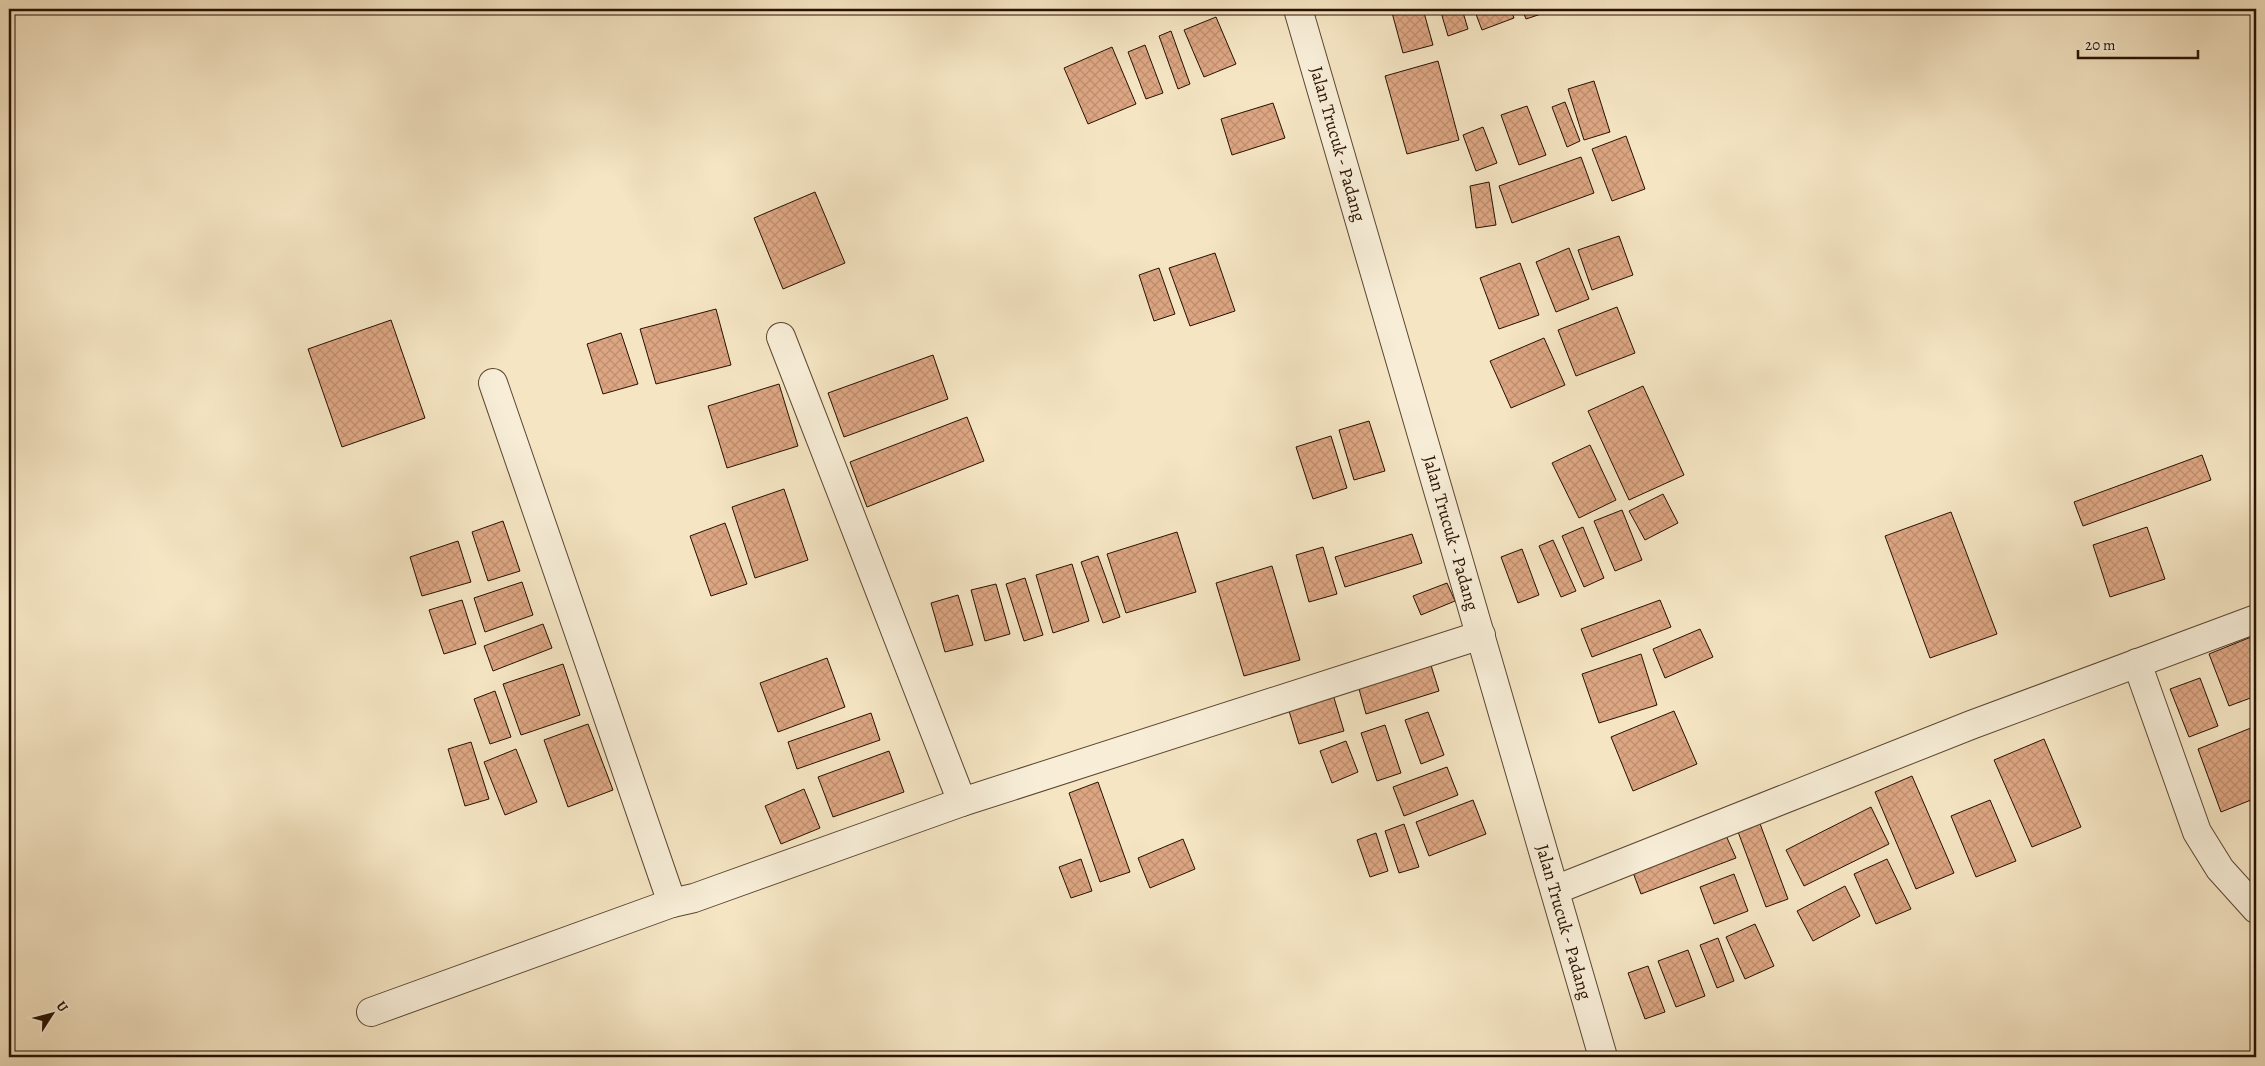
<svg xmlns="http://www.w3.org/2000/svg" width="2265" height="1066" font-family="Alegreya,serif">
<defs>
<pattern id="building-cross-hatch" width="8" height="8" patternUnits="userSpaceOnUse" patternTransform="scale(1.25)"><rect width="8" height="8" fill="#dda683"/><path d="M0 0l8 8M0 8l8-8" fill="none" stroke="#be8e6f"/></pattern>
</defs>
<rect width="100%" height="100%" fill="#f5e5c3"/>
<filter id="stains"><feTurbulence type="fractalNoise" baseFrequency=".004" numOctaves="4"/><feColorMatrix values="0 0 0 0 .2 0 0 0 0 .09 0 0 0 0 .02 0 0 0 .5 -.17"/></filter>
<radialGradient id="worn" r=".72"><stop offset=".6" stop-color="#630" stop-opacity="0"/><stop offset="1" stop-color="#630" stop-opacity=".3"/></radialGradient>
<g fill="url(#building-cross-hatch)" stroke="#281101">
<polygon points="1391,9 1423,9 1433,45 1403,53"/>
<polygon points="1440,9 1462,9 1468,29 1448,36"/>
<polygon points="1474,9 1511,9 1514,18 1482,30"/>
<polygon points="1522,9 1556,9 1526,19"/>
<polygon points="1216,17 1236,64 1204,77 1184,30"/>
<polygon points="1171,31 1190,84 1178,89 1159,36"/>
<polygon points="1145,45 1163,93 1146,99 1128,52"/>
<polygon points="1112,47 1136,104 1088,124 1064,68"/>
<polygon points="1438,61 1459,140 1407,154 1385,76"/>
<polygon points="1594,81 1610,132 1584,140 1568,89"/>
<polygon points="1565,102 1580,141 1567,147 1552,107"/>
<polygon points="1273,103 1285,138 1232,155 1221,119"/>
<polygon points="1527,106 1546,155 1519,165 1501,115"/>
<polygon points="1483,127 1497,163 1476,171 1463,135"/>
<polygon points="1626,136 1645,189 1612,201 1592,149"/>
<polygon points="1581,157 1594,193 1512,223 1499,186"/>
<polygon points="1489,182 1496,225 1476,228 1470,186"/>
<polygon points="815,192 845,263 783,289 754,218"/>
<polygon points="1619,236 1633,275 1592,290 1578,250"/>
<polygon points="1569,248 1589,299 1556,312 1536,262"/>
<polygon points="1215,253 1235,311 1190,326 1169,268"/>
<polygon points="1520,263 1539,315 1499,329 1480,278"/>
<polygon points="1159,268 1175,314 1154,321 1139,275"/>
<polygon points="1617,307 1635,353 1576,376 1558,330"/>
<polygon points="716,309 731,365 656,384 640,329"/>
<polygon points="391,320 425,418 342,447 308,349"/>
<polygon points="621,333 638,384 603,394 587,344"/>
<polygon points="1544,338 1565,385 1511,408 1490,361"/>
<polygon points="933,355 948,399 844,437 828,393"/>
<polygon points="779,384 798,446 727,468 708,406"/>
<polygon points="1643,386 1684,475 1629,500 1588,411"/>
<polygon points="967,417 984,461 867,507 850,462"/>
<polygon points="1369,421 1385,471 1354,480 1339,430"/>
<polygon points="1331,436 1347,488 1313,499 1296,447"/>
<polygon points="1590,445 1616,500 1579,518 1552,463"/>
<polygon points="2202,455 2211,480 2083,526 2074,502"/>
<polygon points="784,489 808,560 755,578 732,507"/>
<polygon points="1663,494 1678,523 1645,540 1629,511"/>
<polygon points="1622,510 1642,560 1615,571 1594,521"/>
<polygon points="1951,512 1997,634 1930,658 1885,536"/>
<polygon points="503,521 520,571 488,581 472,532"/>
<polygon points="725,523 747,584 711,596 690,536"/>
<polygon points="1583,527 1604,578 1584,587 1562,536"/>
<polygon points="2147,527 2165,579 2110,597 2093,545"/>
<polygon points="1177,532 1196,592 1126,613 1107,554"/>
<polygon points="1412,534 1422,563 1345,587 1335,557"/>
<polygon points="1553,540 1576,591 1561,597 1539,546"/>
<polygon points="458,541 471,582 422,596 410,557"/>
<polygon points="1323,547 1337,594 1309,602 1296,555"/>
<polygon points="1522,549 1539,595 1518,603 1501,557"/>
<polygon points="1098,556 1120,617 1103,623 1081,562"/>
<polygon points="1072,564 1089,621 1053,633 1036,575"/>
<polygon points="1272,566 1300,660 1244,676 1216,583"/>
<polygon points="1025,578 1043,635 1024,641 1006,584"/>
<polygon points="522,582 533,615 485,632 474,598"/>
<polygon points="1447,583 1455,601 1421,615 1413,596"/>
<polygon points="996,584 1010,634 985,641 971,590"/>
<polygon points="958,595 973,645 945,652 931,603"/>
<polygon points="462,600 476,644 444,654 429,610"/>
<polygon points="1660,600 1671,627 1592,657 1581,629"/>
<polygon points="543,624 552,648 493,671 484,646"/>
<polygon points="1700,629 1713,657 1665,678 1653,649"/>
<polygon points="2256,635 2256,696 2229,706 2209,654"/>
<polygon points="1641,654 1657,705 1599,723 1582,674"/>
<polygon points="827,658 845,707 778,732 760,683"/>
<polygon points="1429,659 1439,691 1366,714 1357,682"/>
<polygon points="563,664 580,715 521,735 503,684"/>
<polygon points="2200,678 2218,726 2189,737 2170,689"/>
<polygon points="1331,688 1344,731 1299,744 1286,701"/>
<polygon points="495,691 511,737 490,744 474,699"/>
<polygon points="1674,711 1697,764 1633,791 1611,737"/>
<polygon points="1428,712 1444,755 1421,764 1405,720"/>
<polygon points="871,713 880,740 797,769 788,742"/>
<polygon points="588,724 613,790 568,807 544,740"/>
<polygon points="1385,725 1401,773 1377,781 1361,733"/>
<polygon points="2256,726 2256,798 2221,812 2198,749"/>
<polygon points="2044,739 2081,827 2032,847 1994,760"/>
<polygon points="1346,741 1358,772 1332,783 1320,751"/>
<polygon points="471,742 489,799 465,806 448,749"/>
<polygon points="516,749 537,802 505,815 484,762"/>
<polygon points="889,751 904,792 833,817 818,777"/>
<polygon points="1447,767 1458,795 1404,816 1393,787"/>
<polygon points="1912,776 1954,873 1916,889 1875,792"/>
<polygon points="1098,782 1130,872 1100,882 1069,793"/>
<polygon points="804,789 820,828 781,844 765,806"/>
<polygon points="1473,800 1486,834 1429,856 1416,822"/>
<polygon points="1990,800 2016,861 1976,877 1951,816"/>
<polygon points="1871,807 1889,844 1804,886 1786,850"/>
<polygon points="1756,813 1788,899 1766,907 1734,821"/>
<polygon points="1404,824 1419,867 1399,873 1385,831"/>
<polygon points="1724,831 1736,858 1641,894 1631,867"/>
<polygon points="1376,833 1388,871 1370,877 1357,840"/>
<polygon points="1183,839 1195,869 1150,888 1138,858"/>
<polygon points="1081,859 1092,891 1071,898 1059,867"/>
<polygon points="1887,859 1911,909 1876,924 1854,874"/>
<polygon points="1734,874 1748,911 1714,924 1700,887"/>
<polygon points="1845,886 1860,916 1813,941 1797,911"/>
<polygon points="1755,924 1774,966 1745,979 1726,937"/>
<polygon points="1718,938 1734,981 1717,988 1700,945"/>
<polygon points="1688,950 1705,996 1676,1007 1658,961"/>
<polygon points="1648,966 1665,1012 1645,1019 1628,973"/>
</g>
<g fill="none" stroke-linecap="round" stroke-linejoin="round">
<defs>
<g id="minor">
<polyline points="1298,9 1603,1057"/>
<polyline points="781,337 962,802"/>
<polyline points="493,383 672,903 694,898 962,802 1481,635"/>
<polyline points="2137,663 2197,832 2220,869 2256,909"/>
<polyline points="1555,890 1971,725 2256,619"/>
<polyline points="371,1012 672,903"/>
</g>
</defs>
<use href="#minor" stroke="#5b4632" stroke-width="30"/>
<use href="#minor" stroke="#f8eed8" stroke-width="28"/>
</g>
<g text-anchor="middle" stroke-width="4" stroke-linejoin="round" paint-order="stroke">
<g font-size="18" fill="#281101" stroke="#f8eed8">
<text transform="translate(1338 144) rotate(74)" y="6">Jalan Trucuk - Padang</text>
<text transform="translate(1451 533) rotate(74)" y="6">Jalan Trucuk - Padang</text>
<text transform="translate(1564 922) rotate(74)" y="6">Jalan Trucuk - Padang</text>
</g>
</g>
<rect width="2265" height="1066" fill="none" stroke="#f5e5c3" stroke-width="30"/>
<rect x="10" y="10" width="2245" height="1046" fill="none" stroke="#281101" stroke-width="2.5"/>
<rect x="15" y="15" width="2235" height="1036" fill="none" stroke="#281101"/>
<g transform="translate(52 1014) rotate(54)" stroke="#f8eed8" stroke-width="4" paint-order="stroke">
<path d="M0-4L9 19L0 12L-9 19Z" fill="#281101"/>
<text y="-8" font-size="14" font-weight="bold" text-anchor="middle" fill="#281101">U</text>
</g>
<path d="M2078 50v8h120v-8" fill="none" stroke="#281101" stroke-width="2.5"/>
<text x="2085" y="50" font-size="15" fill="#281101" stroke="#f8eed8" stroke-width="4" paint-order="stroke">20 m</text>
<rect width="100%" height="100%" filter="url(#stains)"/>
<rect width="100%" height="100%" fill="url(#worn)"/>
</svg>
